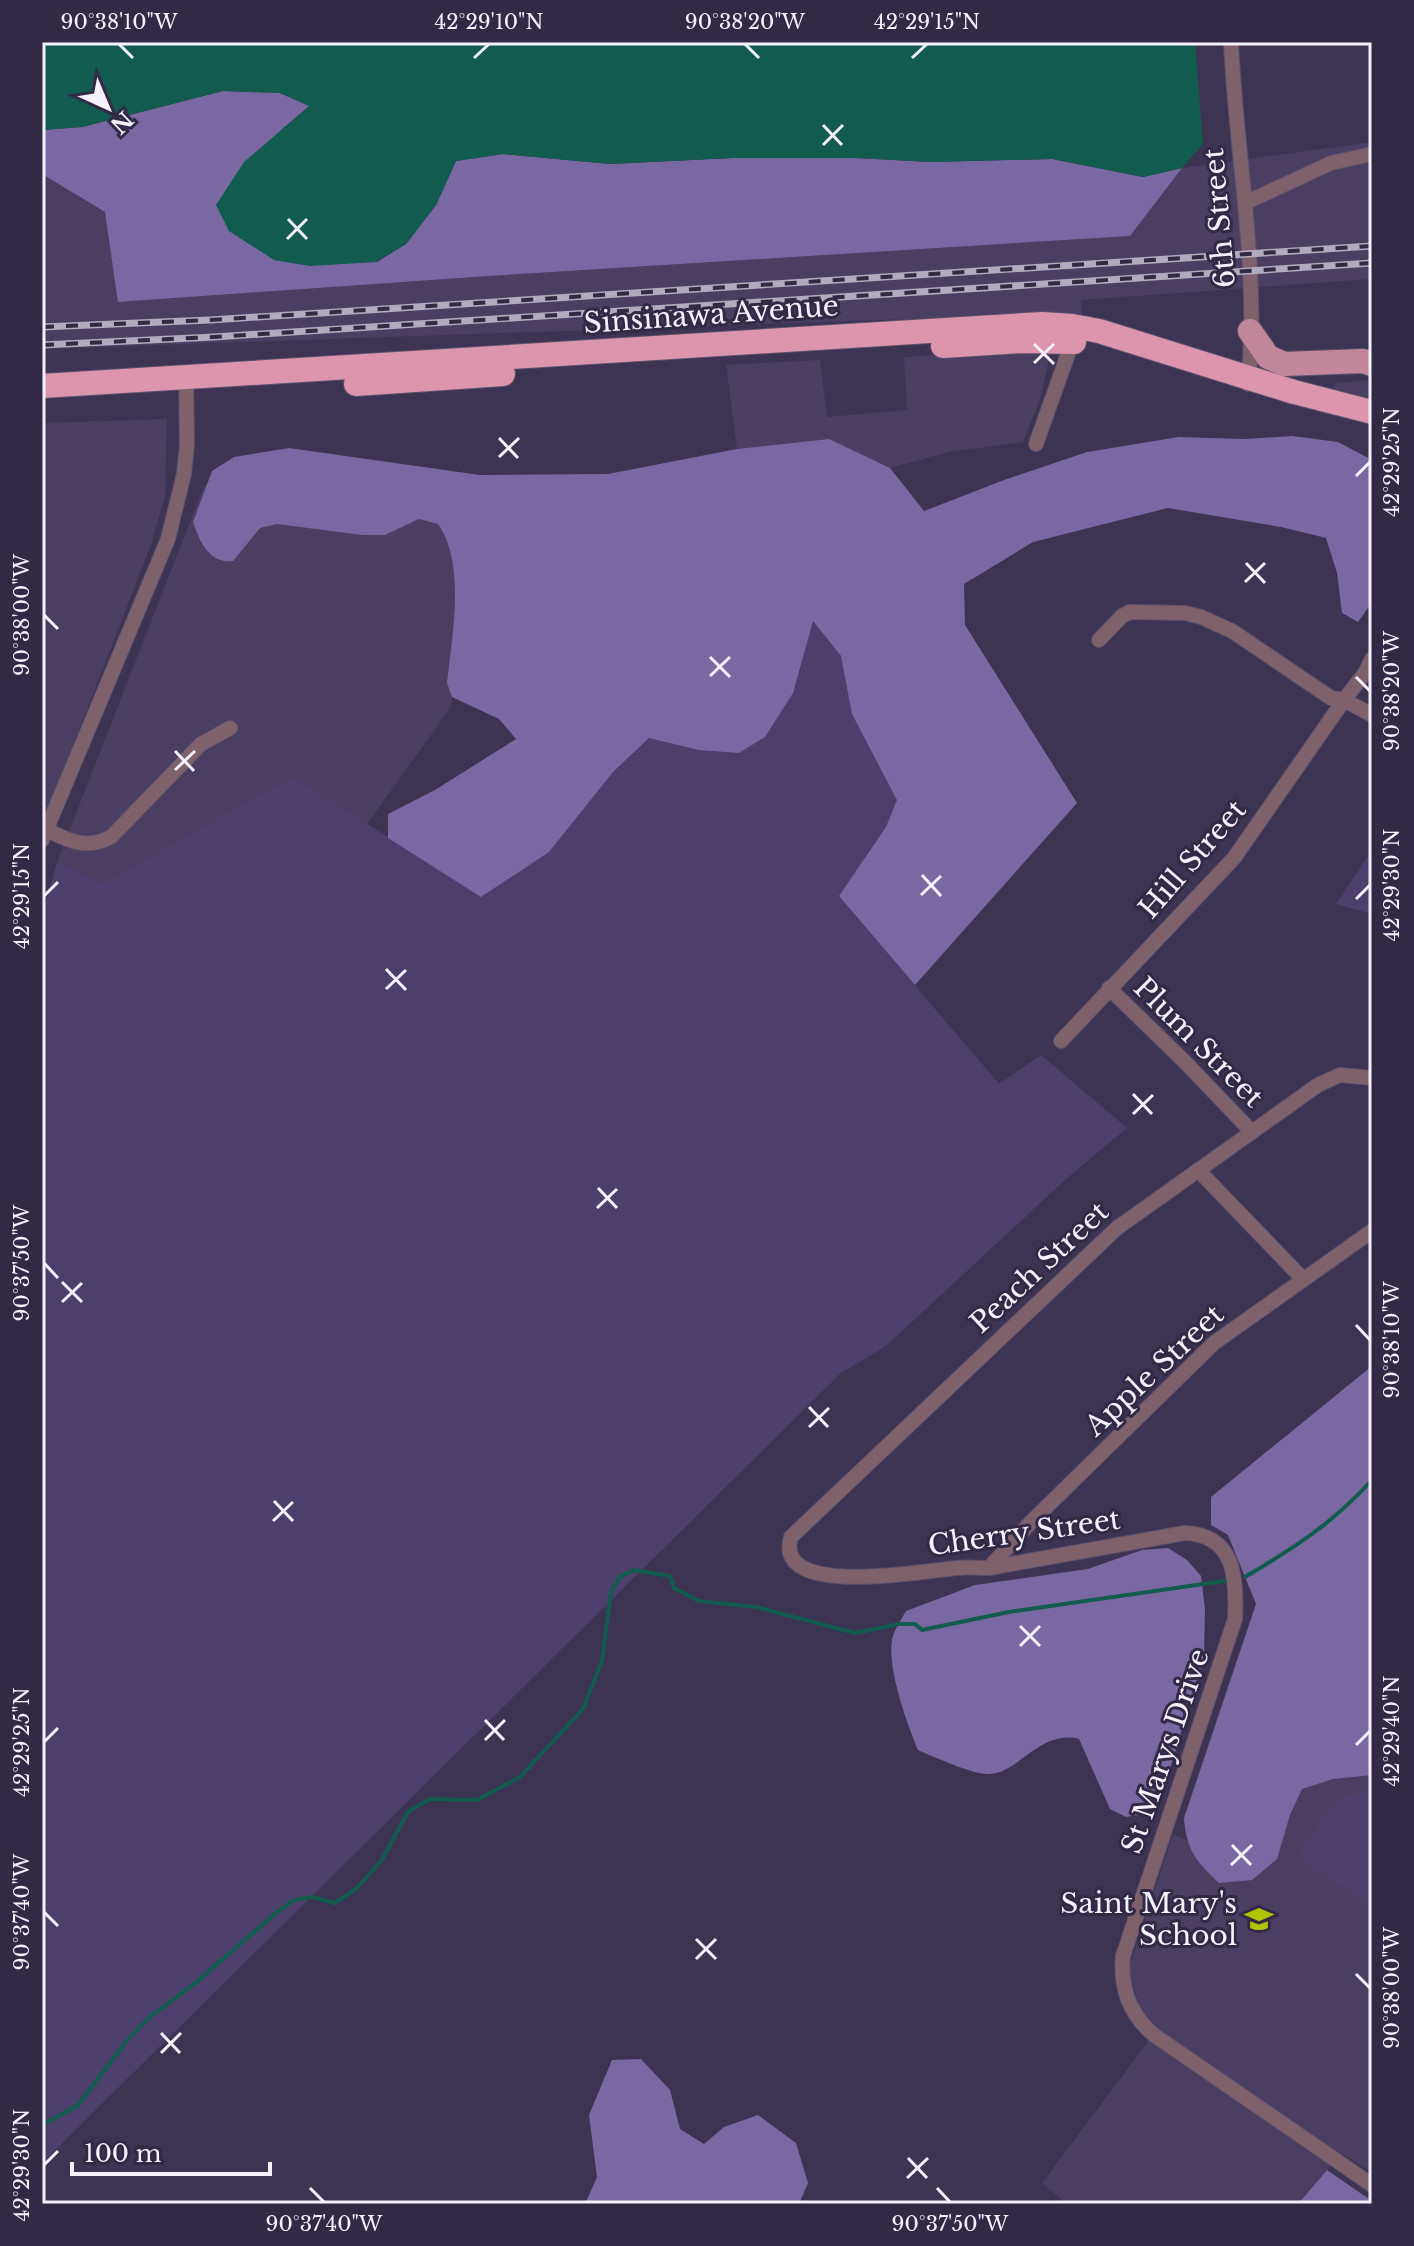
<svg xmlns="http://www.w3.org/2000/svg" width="1414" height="2246" font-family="'Libre Baskerville',serif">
<rect width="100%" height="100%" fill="#3d3352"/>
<g fill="#4a3e62">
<polygon points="1372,142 1372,279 1081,300 1082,316 1054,314 42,349 42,174 105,212 119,302 489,276 1130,236 1182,168"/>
<polygon points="1051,349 1041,397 1023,442 949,452 890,468 833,474 829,439 737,449 726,365 820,360 827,417 907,410 904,357"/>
<polygon points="1372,380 1372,408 1330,392 1336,383"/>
<polygon points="167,419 165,496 151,545 42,825 42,423"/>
<polygon points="253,470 480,475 451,707 367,824 292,776 103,884 57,862 204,486"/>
<polygon points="1372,1756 1372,2172 1341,2153 1298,2204 1067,2204 1042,2183 1159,2027 1143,2015 1128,1971 1173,1834 1240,1866 1287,1767"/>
</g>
<g fill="#4d3f6c">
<polygon points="795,599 952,794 839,896 999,1084 1041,1055 1127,1128 1066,1179 886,1346 841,1373 42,2163 42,916 57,862 103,884 292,776 482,897"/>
<polygon points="1372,850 1372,914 1336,904"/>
<polygon points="1369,1792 1372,1792 1372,1907 1298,1856 1328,1811 1349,1794"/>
</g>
<g fill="#7a68a2">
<polygon points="223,91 280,93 310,106 281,130 377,262 406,244 436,205 456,161 503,154 610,164 733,158 856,158 931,162 1053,159 1143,177 1182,168 1130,236 489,276 118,302 105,212 42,174 42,130 82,127"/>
<path d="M1292,436l46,6 34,18v142l-14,20 -16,-9 -5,-40 -11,-35 -45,-11 -113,-19 -135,34 -69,42 1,41 112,178 -162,182 -76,-89 47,-69 11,-27 -45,-86 -11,-58 -28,-35 -20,72 -28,44 -26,16 -40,-3 -50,-12 -36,34 -64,80 -68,45 -93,-59v-24l47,-24 81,-51 -17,-20 -47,-22 -5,-14c5,-46 19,-120 -9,-159l-19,-5 -34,16h-23l-85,-11 -17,4 -27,33c-24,3 -33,-19 -40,-39l19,-51 22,-14 55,-9 191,27 128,-1 129,-25 92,-10 61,29 34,43 80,-31 83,-28 92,-15 66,2z"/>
<path d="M1372,1366v409l-39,4 -31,10 -12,26 -13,44 -25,21 -33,3c-22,-21 -33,-33 -35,-65l72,-214 -28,-69 -17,-10v-28z"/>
<path d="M1168,1548l19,12 14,16 4,33 -1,49 -40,130 -7,16 -12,10 -19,3 -16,-8 -31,-70c-39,-10 -61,35 -90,35 -15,1 -55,-17 -71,-24 -11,-26 -31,-82 -26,-110 2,-10 9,-20 14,-29l69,-26 113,-16 54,-19z"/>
<polygon points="641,2059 670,2090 680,2129 704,2144 724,2127 758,2115 796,2143 808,2183 799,2204 585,2204 597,2177 589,2115 612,2060"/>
<polygon points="1327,2170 1372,2201 1372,2204 1298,2204"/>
</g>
<polygon fill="#125c4f" points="42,42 1195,42 1203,144 1182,168 1143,177 1052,159 931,162 856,158 733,158 610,164 503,154 456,161 436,205 406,244 376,262 310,266 274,260 229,231 216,205 244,162 309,106 280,93 223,91 82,127 42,130"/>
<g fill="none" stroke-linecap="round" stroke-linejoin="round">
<g stroke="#125c4f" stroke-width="4">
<path d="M1245,1577c49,-29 88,-54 127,-97"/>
<polyline points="42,2125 78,2105 129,2038 151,2016 194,1984 276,1913 294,1900 312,1897 335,1903 357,1888 381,1861 408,1812 430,1799 477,1800 520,1777 583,1709 602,1661 611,1592 620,1577 634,1570 670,1576 674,1588 699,1601 756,1607 855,1633 899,1624 915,1624 922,1630 1009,1612 1224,1581"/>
</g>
<defs>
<g id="street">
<path d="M1231,42c5,115 29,227 17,342"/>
<polyline points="1245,203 1331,163 1372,154"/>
<polyline points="1036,444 1068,354 1070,338"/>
<polyline points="1099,640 1122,616 1130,612 1185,613 1201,617 1232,631 1331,698 1344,700 1372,715"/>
<path d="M45,829c24,12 41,21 66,8l90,-93 29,-16"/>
<polyline points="42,840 168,539 184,474 187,444 186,378"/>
<polyline points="1109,988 1185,1062 1252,1132"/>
<polyline points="1061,1041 1234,858 1344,700 1365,673 1372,659"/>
<path d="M1372,1078l-32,-3 -22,10 -201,143 -326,309c-19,63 137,33 166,31 10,-1 21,0 32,0l196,-35c50,2 52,45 50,86l-112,337c-3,32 6,58 31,79l218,150"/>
<polyline points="1198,1170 1303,1279"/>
<polyline points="989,1568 1031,1522 1214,1343 1372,1231"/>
</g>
<polyline id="primary" points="1250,331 1268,357 1284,364 1363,361 1372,364"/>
<g id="highway">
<polyline points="943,346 1022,341 1074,342"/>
<polyline points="356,384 503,374"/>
<polyline points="42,386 1042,324 1072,326 1099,331 1294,392 1372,412"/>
</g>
</defs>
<use href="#street" stroke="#5a516d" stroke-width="16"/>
<use href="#primary" stroke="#5a516d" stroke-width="26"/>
<use href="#highway" stroke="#5a516d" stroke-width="26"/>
<use href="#street" stroke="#7f616b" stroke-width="14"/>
<use href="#primary" stroke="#c2879b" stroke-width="24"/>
<use href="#highway" stroke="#dd95ad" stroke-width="24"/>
<defs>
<g id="rail">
<polyline points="42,327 210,320 1372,246"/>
<polyline points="42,345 214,337 1372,263"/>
</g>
</defs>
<use href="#rail" stroke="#b1abbe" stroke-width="7"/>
<use href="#rail" stroke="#322947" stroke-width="4" stroke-dasharray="12" stroke-linecap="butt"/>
</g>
<path fill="none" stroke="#f4f1fd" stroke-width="3" d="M119,44l14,14M745,44l14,14M474,58l15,-14M912,58l15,-14M823,125l19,20M823,145l20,-20M288,219l19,20M287,239l20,-20M1034,344l20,20M1034,363l20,-19M499,438l19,20M499,457l20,-19M1356,476l14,-14M1246,563l19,20M1245,582l20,-19M44,615l14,14M710,657l20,20M710,676l20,-19M1356,677l14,14M175,751l19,20M175,770l20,-19M922,875l19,21M921,895l20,-19M44,896l14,-14M1356,899l14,-14M386,969l20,21M386,989l20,-19M1133,1094l19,20M1133,1114l20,-19M598,1188l19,20M597,1208l20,-19M44,1263l14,15M62,1282l20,20M62,1302l20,-19M1356,1325l14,15M809,1407l19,20M809,1427l20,-19M274,1501l19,20M273,1521l20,-19M1020,1626l20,20M1020,1646l20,-20M485,1720l19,20M485,1740l20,-20M44,1742l14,-14M1356,1745l14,-14M1232,1845l19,20M1231,1865l21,-20M44,1912l14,14M696,1939l20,20M696,1959l20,-20M1356,1974l14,14M161,2033l19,20M161,2053l20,-20M908,2158l19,20M44,2165l14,-14M907,2178l21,-20M310,2188l14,14M937,2188l13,14"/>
<defs>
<symbol id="school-bare" viewBox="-9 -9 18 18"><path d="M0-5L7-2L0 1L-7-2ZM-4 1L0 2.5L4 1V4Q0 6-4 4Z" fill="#afc504" stroke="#322947" stroke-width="2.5" paint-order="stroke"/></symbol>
</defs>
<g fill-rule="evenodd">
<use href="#school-bare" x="1239" y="1899" width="40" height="40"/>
</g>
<g text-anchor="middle" stroke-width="6" stroke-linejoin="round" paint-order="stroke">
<g font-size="28" fill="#f4f1fd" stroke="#322947">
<text transform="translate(1219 218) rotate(-95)" y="10">6th Street</text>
<text transform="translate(711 314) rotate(-4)" y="10">Sinsinawa Avenue</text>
<text transform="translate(1192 859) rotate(-49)" y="10">Hill Street</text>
<text transform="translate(1199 1042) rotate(45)" y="10">Plum Street</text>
<text transform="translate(1039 1267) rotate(-43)" y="10">Peach Street</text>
<text transform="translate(1154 1370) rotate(-43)" y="10">Apple Street</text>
<text transform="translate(1024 1532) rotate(-8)" y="10">Cherry Street</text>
<text transform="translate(1165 1751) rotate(-71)" y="10">St Marys Drive</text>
</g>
<g font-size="28" fill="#f4f1fd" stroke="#322947" text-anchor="end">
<text x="1237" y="1913">Saint Mary's<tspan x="1237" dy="32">School</tspan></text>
</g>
</g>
<rect width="1414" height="2246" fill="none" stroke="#322947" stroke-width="88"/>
<g transform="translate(108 108) rotate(136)" stroke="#322947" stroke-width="6" paint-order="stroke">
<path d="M0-6L14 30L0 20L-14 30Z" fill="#f4f1fd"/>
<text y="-12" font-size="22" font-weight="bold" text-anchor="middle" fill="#f4f1fd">N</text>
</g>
<path d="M72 2162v12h198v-12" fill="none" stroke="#f4f1fd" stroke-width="4"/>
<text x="84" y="2162" font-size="24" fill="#f4f1fd" stroke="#322947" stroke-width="6" paint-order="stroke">100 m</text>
<rect x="44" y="44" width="1326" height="2158" fill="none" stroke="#f4f1fd" stroke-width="3"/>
<g font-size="20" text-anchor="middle" fill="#f4f1fd">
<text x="119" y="29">90°38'10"W</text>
<text x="489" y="29">42°29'10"N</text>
<text x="745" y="29">90°38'20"W</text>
<text x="927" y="29">42°29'15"N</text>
<text transform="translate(1392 462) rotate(-90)" y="7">42°29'25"N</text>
<text transform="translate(22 615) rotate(-90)" y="7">90°38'00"W</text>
<text transform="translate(1392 691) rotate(-90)" y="7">90°38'20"W</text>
<text transform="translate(1392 885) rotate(-90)" y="7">42°29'30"N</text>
<text transform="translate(22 896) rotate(-90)" y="7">42°29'15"N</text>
<text transform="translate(22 1263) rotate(-90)" y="7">90°37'50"W</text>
<text transform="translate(1392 1340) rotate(-90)" y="7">90°38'10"W</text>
<text transform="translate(1392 1731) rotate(-90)" y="7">42°29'40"N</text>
<text transform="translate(22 1742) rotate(-90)" y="7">42°29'25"N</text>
<text transform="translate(22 1912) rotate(-90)" y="7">90°37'40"W</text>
<text transform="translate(1392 1988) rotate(-90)" y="7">90°38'00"W</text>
<text transform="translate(22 2165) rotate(-90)" y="7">42°29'30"N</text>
<text x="324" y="2231">90°37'40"W</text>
<text x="950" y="2231">90°37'50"W</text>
</g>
</svg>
